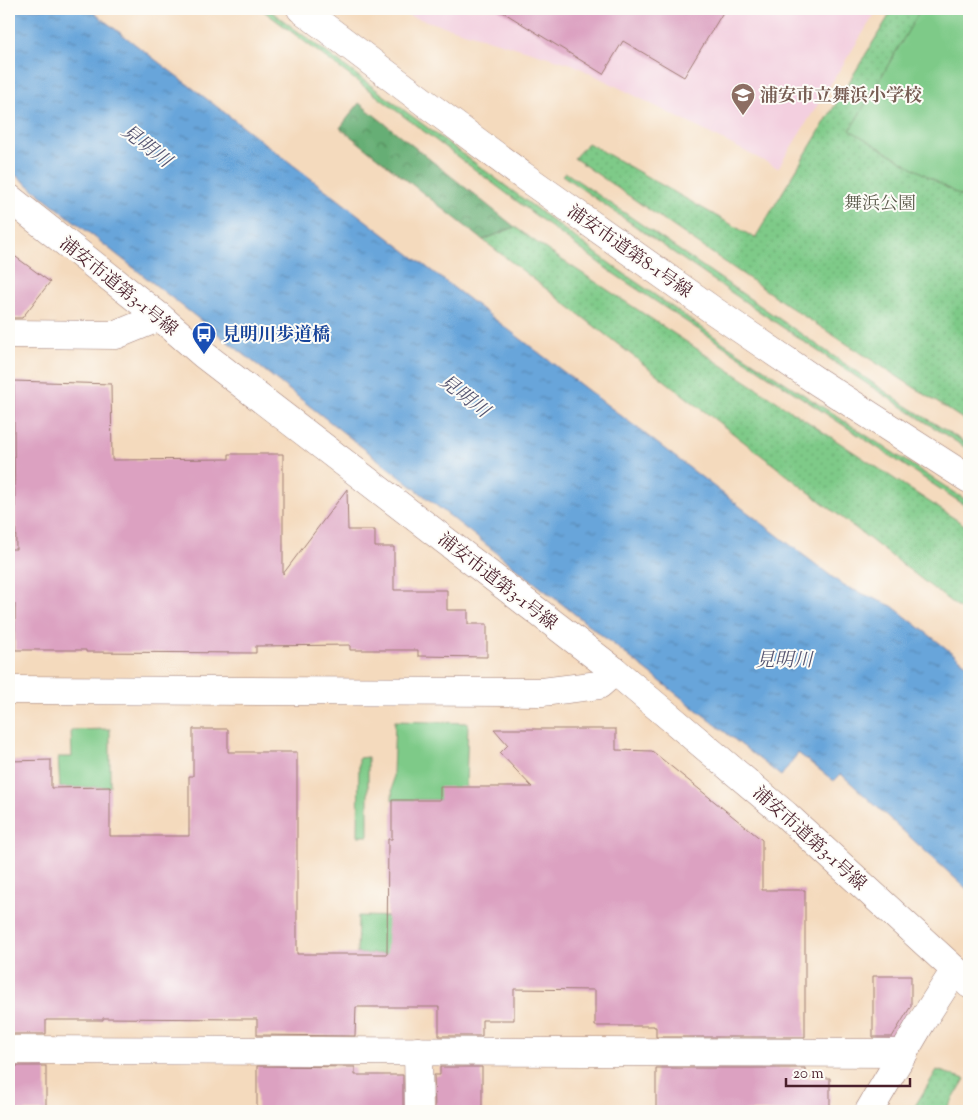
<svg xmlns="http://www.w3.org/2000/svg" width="978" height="1120" font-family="'Sorts Mill Goudy','Noto Serif JP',serif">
<defs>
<pattern id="grass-dots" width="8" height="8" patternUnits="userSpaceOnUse" patternTransform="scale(1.25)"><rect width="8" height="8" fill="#7eca88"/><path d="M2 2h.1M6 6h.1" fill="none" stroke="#6ead76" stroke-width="1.8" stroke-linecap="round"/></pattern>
<pattern id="forest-crowns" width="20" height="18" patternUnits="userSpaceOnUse" patternTransform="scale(1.25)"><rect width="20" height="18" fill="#66ae74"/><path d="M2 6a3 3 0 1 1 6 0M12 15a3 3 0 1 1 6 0" fill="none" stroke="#568d5f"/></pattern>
<pattern id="water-ripples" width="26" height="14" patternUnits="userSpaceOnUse" patternTransform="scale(1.25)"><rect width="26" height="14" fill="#68a5da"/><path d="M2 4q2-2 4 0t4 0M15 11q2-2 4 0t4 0" fill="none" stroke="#5886b1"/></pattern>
</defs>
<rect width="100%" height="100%" fill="#fdfcf7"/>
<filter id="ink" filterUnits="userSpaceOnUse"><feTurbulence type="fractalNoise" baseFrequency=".02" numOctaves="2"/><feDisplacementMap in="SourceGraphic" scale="10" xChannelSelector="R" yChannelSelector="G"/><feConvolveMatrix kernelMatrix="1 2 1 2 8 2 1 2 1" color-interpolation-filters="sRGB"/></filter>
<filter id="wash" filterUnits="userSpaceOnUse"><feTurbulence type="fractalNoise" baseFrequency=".0096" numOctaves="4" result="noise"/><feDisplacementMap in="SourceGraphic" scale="20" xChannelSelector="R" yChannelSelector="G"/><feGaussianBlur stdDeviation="1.12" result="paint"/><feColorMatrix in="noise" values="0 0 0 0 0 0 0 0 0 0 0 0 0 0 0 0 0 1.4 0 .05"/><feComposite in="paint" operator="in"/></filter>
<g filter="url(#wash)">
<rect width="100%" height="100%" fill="#f4dabd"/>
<polygon fill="#f3cfdf" points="398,9 878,9 778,168 572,64 406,15"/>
<g fill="url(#grass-dots)" stroke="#64745a">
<polygon points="261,9 268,9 616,268 721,341 969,502 969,508 611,272"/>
<polygon points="893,9 969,9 969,423 796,311 574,158 588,143 755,238"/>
<path d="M565,172l337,231 67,42v5c-138,-88 -273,-181 -407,-275z"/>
<polygon points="515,227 550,252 969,528 969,616 483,240"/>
<polygon points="937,1070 965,1079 946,1111 912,1111"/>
</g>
<polygon fill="url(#forest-crowns)" stroke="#586650" points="359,103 515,227 483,240 340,128"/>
<g fill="#7eca88" stroke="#64745a">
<polygon points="921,9 969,9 969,201 850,130"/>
<polygon points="395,721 468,723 466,787 440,800 392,800"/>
<polygon points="110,729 110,787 60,788 58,757 72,757 71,730"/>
<polygon points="368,757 368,836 358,836 359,758"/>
<polygon points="358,916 412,917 412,954 357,954"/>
</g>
<polygon fill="url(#water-ripples)" stroke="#596282" points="9,9 89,9 844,586 892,606 969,666 969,891 841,774 834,781 798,753 781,776 9,170"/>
<g id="blocks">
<g fill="#dca1c1">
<polygon points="498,9 725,9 684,77 623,41 603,74"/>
<polygon points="9,252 50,282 22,318 9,318"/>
<polygon points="14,381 111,384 112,460 229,459 229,454 283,454 283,574 347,489 348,530 375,530 375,547 394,547 394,590 447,590 447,610 468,610 468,624 487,624 487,657 418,656 418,650 350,650 350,645 256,646 256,653 86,652 86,650 15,650 15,604 9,604 9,549 16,549 14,447"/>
<polygon points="193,729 228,729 228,752 297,752 297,954 387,954 388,839 392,839 392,800 440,800 440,787 532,787 500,753 508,745 494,729 616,729 616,750 652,751 762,840 762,890 805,890 805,1037 656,1037 656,1027 654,1027 654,1026 595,1026 595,990 514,989 514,1020 482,1020 482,1036 439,1036 439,1007 356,1007 355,1036 257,1035 257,1019 241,1019 103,1018 103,1020 46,1020 46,1034 9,1034 9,761 51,760 51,788 110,787 110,836 189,836 189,776 193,776"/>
<polygon points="873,976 911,976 911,1006 892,1037 873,1037"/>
<rect x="9" y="1066" width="37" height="45"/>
<polygon points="257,1066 355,1067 355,1075 403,1075 403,1111 257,1111"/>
<polygon points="440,1067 482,1067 482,1111 435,1111 434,1075 440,1075"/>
<polygon points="656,1068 805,1068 805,1078 830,1078 830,1111 656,1111"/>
</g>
</g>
</g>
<g filter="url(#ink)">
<use href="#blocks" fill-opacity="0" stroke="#9f7c74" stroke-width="1"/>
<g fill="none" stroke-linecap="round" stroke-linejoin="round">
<defs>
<g id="minor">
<polyline points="301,9 432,108 522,175 714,311 815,380 969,479"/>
<polyline points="9,198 160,317 204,355 615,671 786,815 955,970 969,984"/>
<polyline points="9,334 116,335 160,317"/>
<polyline points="9,690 542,692 599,685 615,671"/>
<polyline points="9,1050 904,1053"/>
<polyline points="418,1051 419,1111"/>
<polyline points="869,1111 921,1023 955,970"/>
</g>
</defs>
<use href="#minor" stroke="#9f7c74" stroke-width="29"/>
<use href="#minor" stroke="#fff" stroke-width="28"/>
</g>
</g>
<defs>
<symbol id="school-pin" viewBox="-11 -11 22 30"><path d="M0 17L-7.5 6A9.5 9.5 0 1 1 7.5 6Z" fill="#8d6e63" stroke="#fdfcf7"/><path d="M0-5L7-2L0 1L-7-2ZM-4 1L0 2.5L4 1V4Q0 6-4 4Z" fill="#fff"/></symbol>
<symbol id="bus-pin" viewBox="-11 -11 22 30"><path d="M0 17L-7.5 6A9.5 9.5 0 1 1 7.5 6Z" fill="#1a4fb4" stroke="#fdfcf7"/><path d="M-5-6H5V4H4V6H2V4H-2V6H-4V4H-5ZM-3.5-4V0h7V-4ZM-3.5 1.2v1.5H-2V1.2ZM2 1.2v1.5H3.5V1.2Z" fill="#fff"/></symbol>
</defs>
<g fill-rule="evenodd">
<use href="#school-pin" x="729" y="81" width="28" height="38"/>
<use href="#bus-pin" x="190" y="320" width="28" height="38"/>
</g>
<g text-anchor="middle" stroke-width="4" stroke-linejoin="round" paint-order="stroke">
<g font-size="18" font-weight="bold" fill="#785e54" stroke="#fdfcf7" text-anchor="start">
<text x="760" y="101">浦安市立舞浜小学校</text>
</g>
<g font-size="18" fill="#5c5b4c" stroke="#fdfcf7">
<text x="880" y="209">舞浜公園</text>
</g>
<g font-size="18" fill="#4a1f2b" stroke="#fdfcf7">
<text transform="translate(630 251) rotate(35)" y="6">浦安市道第8-1号線</text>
<text transform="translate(119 286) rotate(39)" y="6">浦安市道第3-1号線</text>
<text transform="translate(498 581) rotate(38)" y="6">浦安市道第3-1号線</text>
<text transform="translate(810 838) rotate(42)" y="6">浦安市道第3-1号線</text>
</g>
<g font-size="18" font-weight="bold" fill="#164399" stroke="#fdfcf7" text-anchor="start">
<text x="222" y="340">見明川歩道橋</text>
</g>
<g font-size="19" font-style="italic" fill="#565571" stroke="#fdfcf7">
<text transform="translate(147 145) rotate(38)" y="7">見明川</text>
<text transform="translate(465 395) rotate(38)" y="7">見明川</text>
<text x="784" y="666">見明川</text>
</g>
</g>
<rect width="978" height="1120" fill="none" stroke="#fdfcf7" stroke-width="30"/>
<path d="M786 1078v8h124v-8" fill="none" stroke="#4a1f2b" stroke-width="2.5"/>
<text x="793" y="1078" font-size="15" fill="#4a1f2b" stroke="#fdfcf7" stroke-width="4" paint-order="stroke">20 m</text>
</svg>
